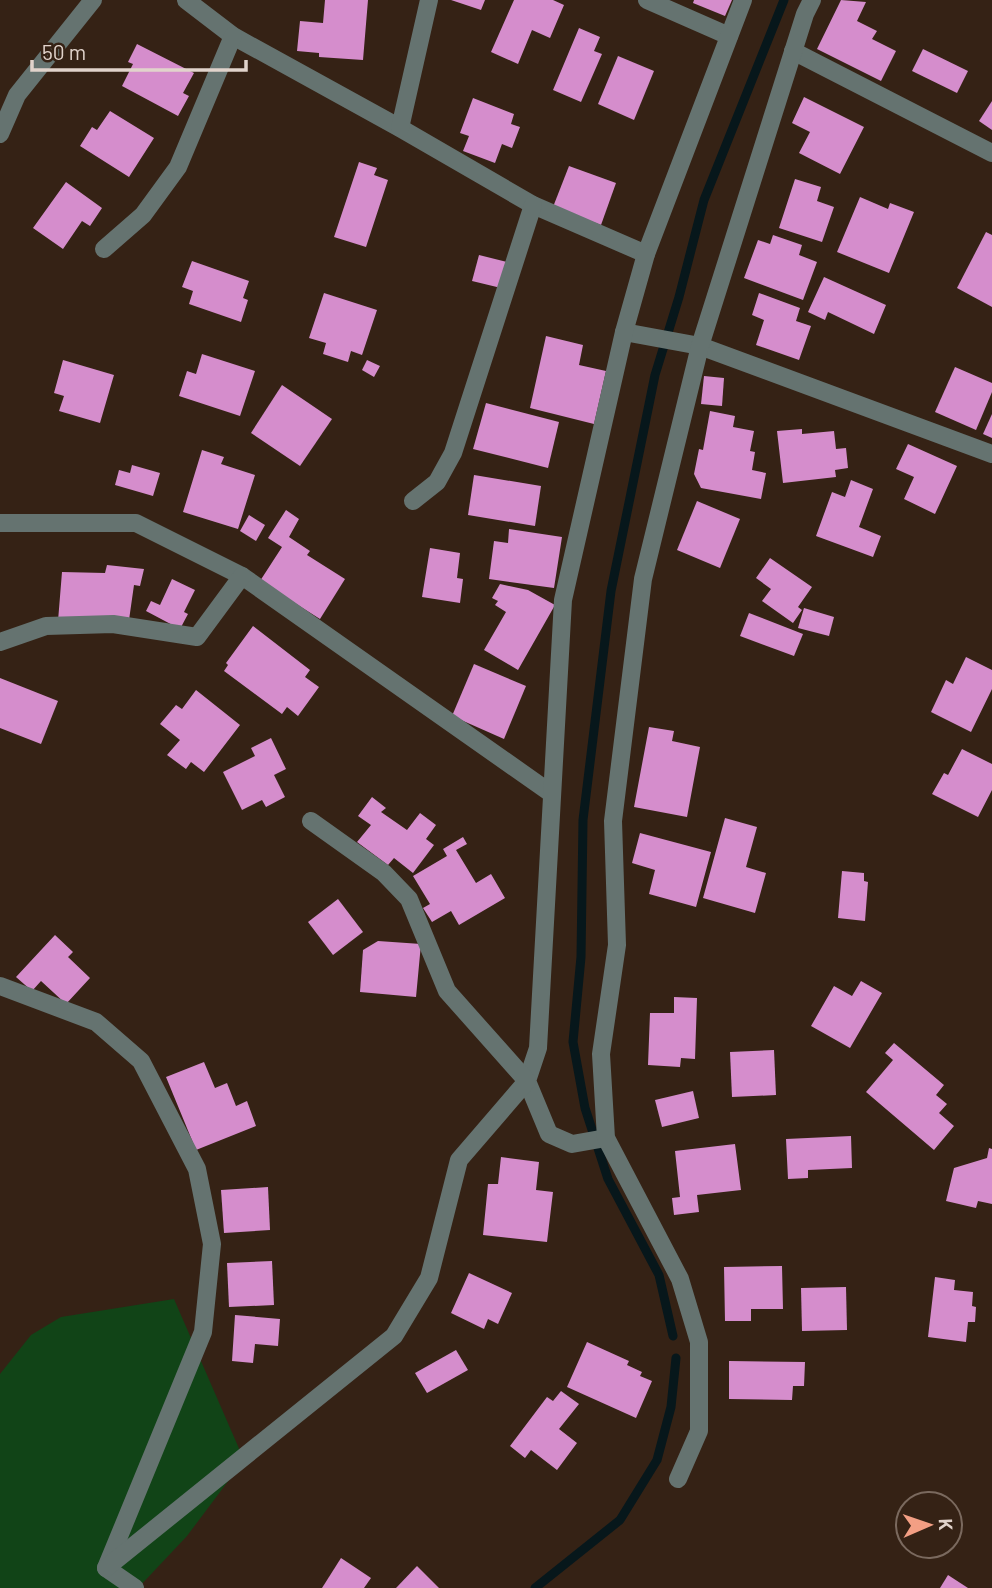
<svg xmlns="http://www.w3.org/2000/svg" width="992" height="1588" font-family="Barlow,sans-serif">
<rect width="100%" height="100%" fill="#352215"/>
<polygon fill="#114417" points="174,1299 244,1460 187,1536 138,1588 0,1588 0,1374 31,1335 61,1317"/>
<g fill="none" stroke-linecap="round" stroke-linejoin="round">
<g stroke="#07171b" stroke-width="9">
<polyline points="673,1336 659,1275 608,1179 585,1108 573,1042 581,957 583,820 611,591 655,375 679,297 704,200 784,0"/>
<polyline points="535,1588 620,1520 657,1460 671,1407 676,1358"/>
</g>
</g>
<g fill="#d58dcc">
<polygon points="325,0 368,0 363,60 319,57 319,53 297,51 300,21 323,23"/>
<polygon points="451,0 485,0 481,10"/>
<polygon points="514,0 553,0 564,5 550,38 532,30 518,64 491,52"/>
<polygon points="694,0 732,0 725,16 693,3"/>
<polygon points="841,0 866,2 857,21 877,31 872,39 896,51 881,81 817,49"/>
<polygon points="579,28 600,37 594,51 602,54 581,102 553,90"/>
<polygon points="137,44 194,73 183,93 189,96 178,116 122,86 133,64 128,62"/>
<polygon points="923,49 968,71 957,93 912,71"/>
<polygon points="618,56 654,71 634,120 598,104"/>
<polygon points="804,97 864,127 840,174 799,153 810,132 792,123"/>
<polygon points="473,98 514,114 511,124 520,127 512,148 502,144 495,163 463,151 469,136 460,133"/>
<polygon points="992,101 992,130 979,121"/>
<polygon points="110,111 154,138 129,177 80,146 92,127 97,130"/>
<polygon points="359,162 377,168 374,175 388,180 366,247 334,237"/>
<polygon points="569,166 616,183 601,225 553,207"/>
<polygon points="795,179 821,187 817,201 834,207 822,242 779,228"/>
<polygon points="66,182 102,208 90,226 82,221 63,249 33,228"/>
<polygon points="860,197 888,209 890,203 914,212 889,273 837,252"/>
<polygon points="986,232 992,235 992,307 957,288"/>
<polygon points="773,235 802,245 799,255 817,262 803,300 744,278 758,240 770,244"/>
<polygon points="479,255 507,262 501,288 472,281"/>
<polygon points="192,261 249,281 243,298 248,300 241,322 189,304 193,291 182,287"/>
<polygon points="824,277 886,305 874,334 828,312 825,320 808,312"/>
<polygon points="324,293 377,310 362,355 351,351 348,362 323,354 326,343 309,338"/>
<polygon points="759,293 800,308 796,321 811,326 799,360 756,345 764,320 752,315"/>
<polygon points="546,336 583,345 579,365 606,371 594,424 530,408"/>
<polygon points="202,354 255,371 240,416 179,396 187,371 196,374"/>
<polygon points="63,360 114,375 100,423 59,411 64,396 54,393"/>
<polygon points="367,360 380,366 374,377 362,370"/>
<polygon points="955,367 992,383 992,392 976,430 935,412"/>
<polygon points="704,376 724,378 722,406 701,404"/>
<polygon points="282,385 332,419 300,466 251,433"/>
<polygon points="486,403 559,422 548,468 473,449"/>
<polygon points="710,411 735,416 733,427 754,431 750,451 755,452 752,470 766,473 761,499 701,488 694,474 699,449 703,450"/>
<polygon points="992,414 992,438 983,434"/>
<polygon points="802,429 802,434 834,431 836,449 846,448 848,468 835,470 836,477 783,483 777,431"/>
<polygon points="908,444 957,466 935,514 904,499 914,477 896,469"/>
<polygon points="202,450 224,457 221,464 255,475 238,529 183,512"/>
<polygon points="132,465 160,473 153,496 115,485 119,470 130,473"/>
<polygon points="474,475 541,486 535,526 468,515"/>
<polygon points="851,480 873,489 859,527 881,536 873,557 816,536 832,492 845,497"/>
<polygon points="697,501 740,519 720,568 677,550"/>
<polygon points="286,510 299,519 289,537 310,551 307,555 345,579 320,619 260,581 282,547 268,538"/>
<polygon points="249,515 265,525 256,541 240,531"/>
<polygon points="509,529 562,537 554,588 489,579 494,541 508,543"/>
<polygon points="430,548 460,553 457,578 463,579 460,603 422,597"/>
<polygon points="770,558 812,587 798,607 802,610 793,623 762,601 771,589 756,578"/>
<polygon points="107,565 144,569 140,586 134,585 129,620 58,621 62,572 105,573"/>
<polygon points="172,579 195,590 184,612 188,614 180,629 146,611 151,601 160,605"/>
<polygon points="500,584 528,590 555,605 518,670 484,650 506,612 495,605 498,601 492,598"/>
<polygon points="804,608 834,617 829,636 798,628"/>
<polygon points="749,613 803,634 794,656 740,636"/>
<polygon points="253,626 310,670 305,677 319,687 298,716 287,707 282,714 224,671 228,665 226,663"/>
<polygon points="966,657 992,670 992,689 971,732 931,712 946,680 953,684"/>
<polygon points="474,664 526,686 504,739 452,716"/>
<polygon points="0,678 58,701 41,744 0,728"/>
<polygon points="196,690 240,725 204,772 191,762 186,769 167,755 180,740 160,724 176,705 182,709"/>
<polygon points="649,727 674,731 672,741 700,747 687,817 634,807"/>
<polygon points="271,738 286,769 274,775 285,797 266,807 262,800 242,810 223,772 255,756 251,748"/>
<polygon points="962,749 992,764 992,790 978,817 932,794 944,773 948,775"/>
<polygon points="372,797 386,808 381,812 407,830 420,813 436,825 426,839 434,845 413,873 394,858 388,865 357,842 371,825 358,816"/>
<polygon points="725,818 757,827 746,867 766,873 755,913 703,898"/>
<polygon points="640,833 711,852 696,907 649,894 655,870 632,863"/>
<polygon points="463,837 467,844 456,850 476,883 491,874 505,898 459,925 451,911 432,922 423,908 430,904 413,876 447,856 443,849"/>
<polygon points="842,871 864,873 864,881 868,882 865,921 838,918"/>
<polygon points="338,899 363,932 333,955 308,922"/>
<polygon points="55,935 73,952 68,957 90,978 66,1004 41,981 32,991 16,977"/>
<polygon points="378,941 421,944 416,997 360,992 363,950"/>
<polygon points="861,981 882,993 850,1048 811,1026 834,986 852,996"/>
<polygon points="674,997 697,998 695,1059 681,1058 680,1067 648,1065 650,1013 674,1013"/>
<polygon points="894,1043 944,1085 936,1095 947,1104 939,1113 954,1126 934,1150 866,1092 893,1060 885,1053"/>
<polygon points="774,1050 776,1095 732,1097 730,1052"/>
<polygon points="204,1062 215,1088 227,1083 236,1106 247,1101 256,1126 196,1150 166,1077"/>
<polygon points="693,1091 699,1118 662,1127 655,1100"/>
<polygon points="851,1136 852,1168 808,1170 808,1178 788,1179 786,1139"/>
<polygon points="735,1144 741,1190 697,1195 699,1212 674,1215 672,1198 680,1197 675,1151"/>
<polygon points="989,1148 992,1149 992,1204 978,1201 976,1208 946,1201 954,1168 987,1158"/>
<polygon points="501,1157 539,1162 536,1190 553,1192 547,1242 483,1235 488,1184 498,1184"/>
<polygon points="268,1187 270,1230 224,1233 221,1190"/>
<polygon points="272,1261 274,1305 229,1307 227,1263"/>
<polygon points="782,1266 783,1309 751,1309 751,1321 725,1321 724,1267"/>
<polygon points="469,1273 512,1293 498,1324 488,1319 484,1329 451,1313"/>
<polygon points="935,1277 955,1280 954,1290 973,1292 972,1306 976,1307 975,1322 968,1322 966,1342 928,1337"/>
<polygon points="846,1287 847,1330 802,1331 801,1288"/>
<polygon points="235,1315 280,1319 278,1346 255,1344 253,1363 232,1361"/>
<polygon points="587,1342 629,1361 627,1365 642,1372 640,1376 652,1381 636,1418 567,1387"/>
<polygon points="456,1350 468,1370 427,1393 415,1373"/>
<polygon points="729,1361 805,1362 804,1386 793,1386 792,1400 729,1399"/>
<polygon points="561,1391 579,1404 559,1429 577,1443 557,1470 531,1450 525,1458 510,1446 547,1397 553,1401"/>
<polygon points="341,1558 371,1578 364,1588 322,1588"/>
<polygon points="417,1566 439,1588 396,1588"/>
<polygon points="948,1575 968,1588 940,1588"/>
</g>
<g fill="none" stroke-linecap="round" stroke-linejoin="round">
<g stroke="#657370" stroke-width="18">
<polyline points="186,0 233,36 400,128 533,205 646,254"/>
<polyline points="647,0 729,36"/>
<polyline points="793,51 992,153"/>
<polyline points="400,128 429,0"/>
<polyline points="0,134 17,95 93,0"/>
<polyline points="104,249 143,215 178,167 233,36"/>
<polyline points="624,332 700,346 992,454"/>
<polyline points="413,501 437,482 453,453 533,205"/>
<polyline points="0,523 136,523 242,576 552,794"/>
<polyline points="0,642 46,626 113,624 197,637 242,576"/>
<polyline points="0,986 96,1022 141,1061 197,1169 212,1244 203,1332 106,1568 135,1588"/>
<polyline points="606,1138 572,1144 549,1134 527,1081 538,1048 563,600 624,332 646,254 743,0"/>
<polyline points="678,1479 699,1431 699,1342 680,1279 606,1138 601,1054 617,945 613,821 643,579 700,346 805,14 812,0"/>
<polyline points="106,1568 394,1336 429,1278 459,1160 527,1081 447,991 409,899 384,873 311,821"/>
</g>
</g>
<g transform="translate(929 1525) rotate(88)"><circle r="33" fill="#352215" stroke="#7a695e" stroke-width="2"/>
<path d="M0-5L12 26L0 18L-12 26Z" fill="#f39f84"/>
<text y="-10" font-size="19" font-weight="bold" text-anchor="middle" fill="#e1d3cb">K</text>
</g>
<path d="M32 60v10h214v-10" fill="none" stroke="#e1d3cb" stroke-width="3.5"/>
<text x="42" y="60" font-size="21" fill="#e1d3cb" stroke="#352215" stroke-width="5" paint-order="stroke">50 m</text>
</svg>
